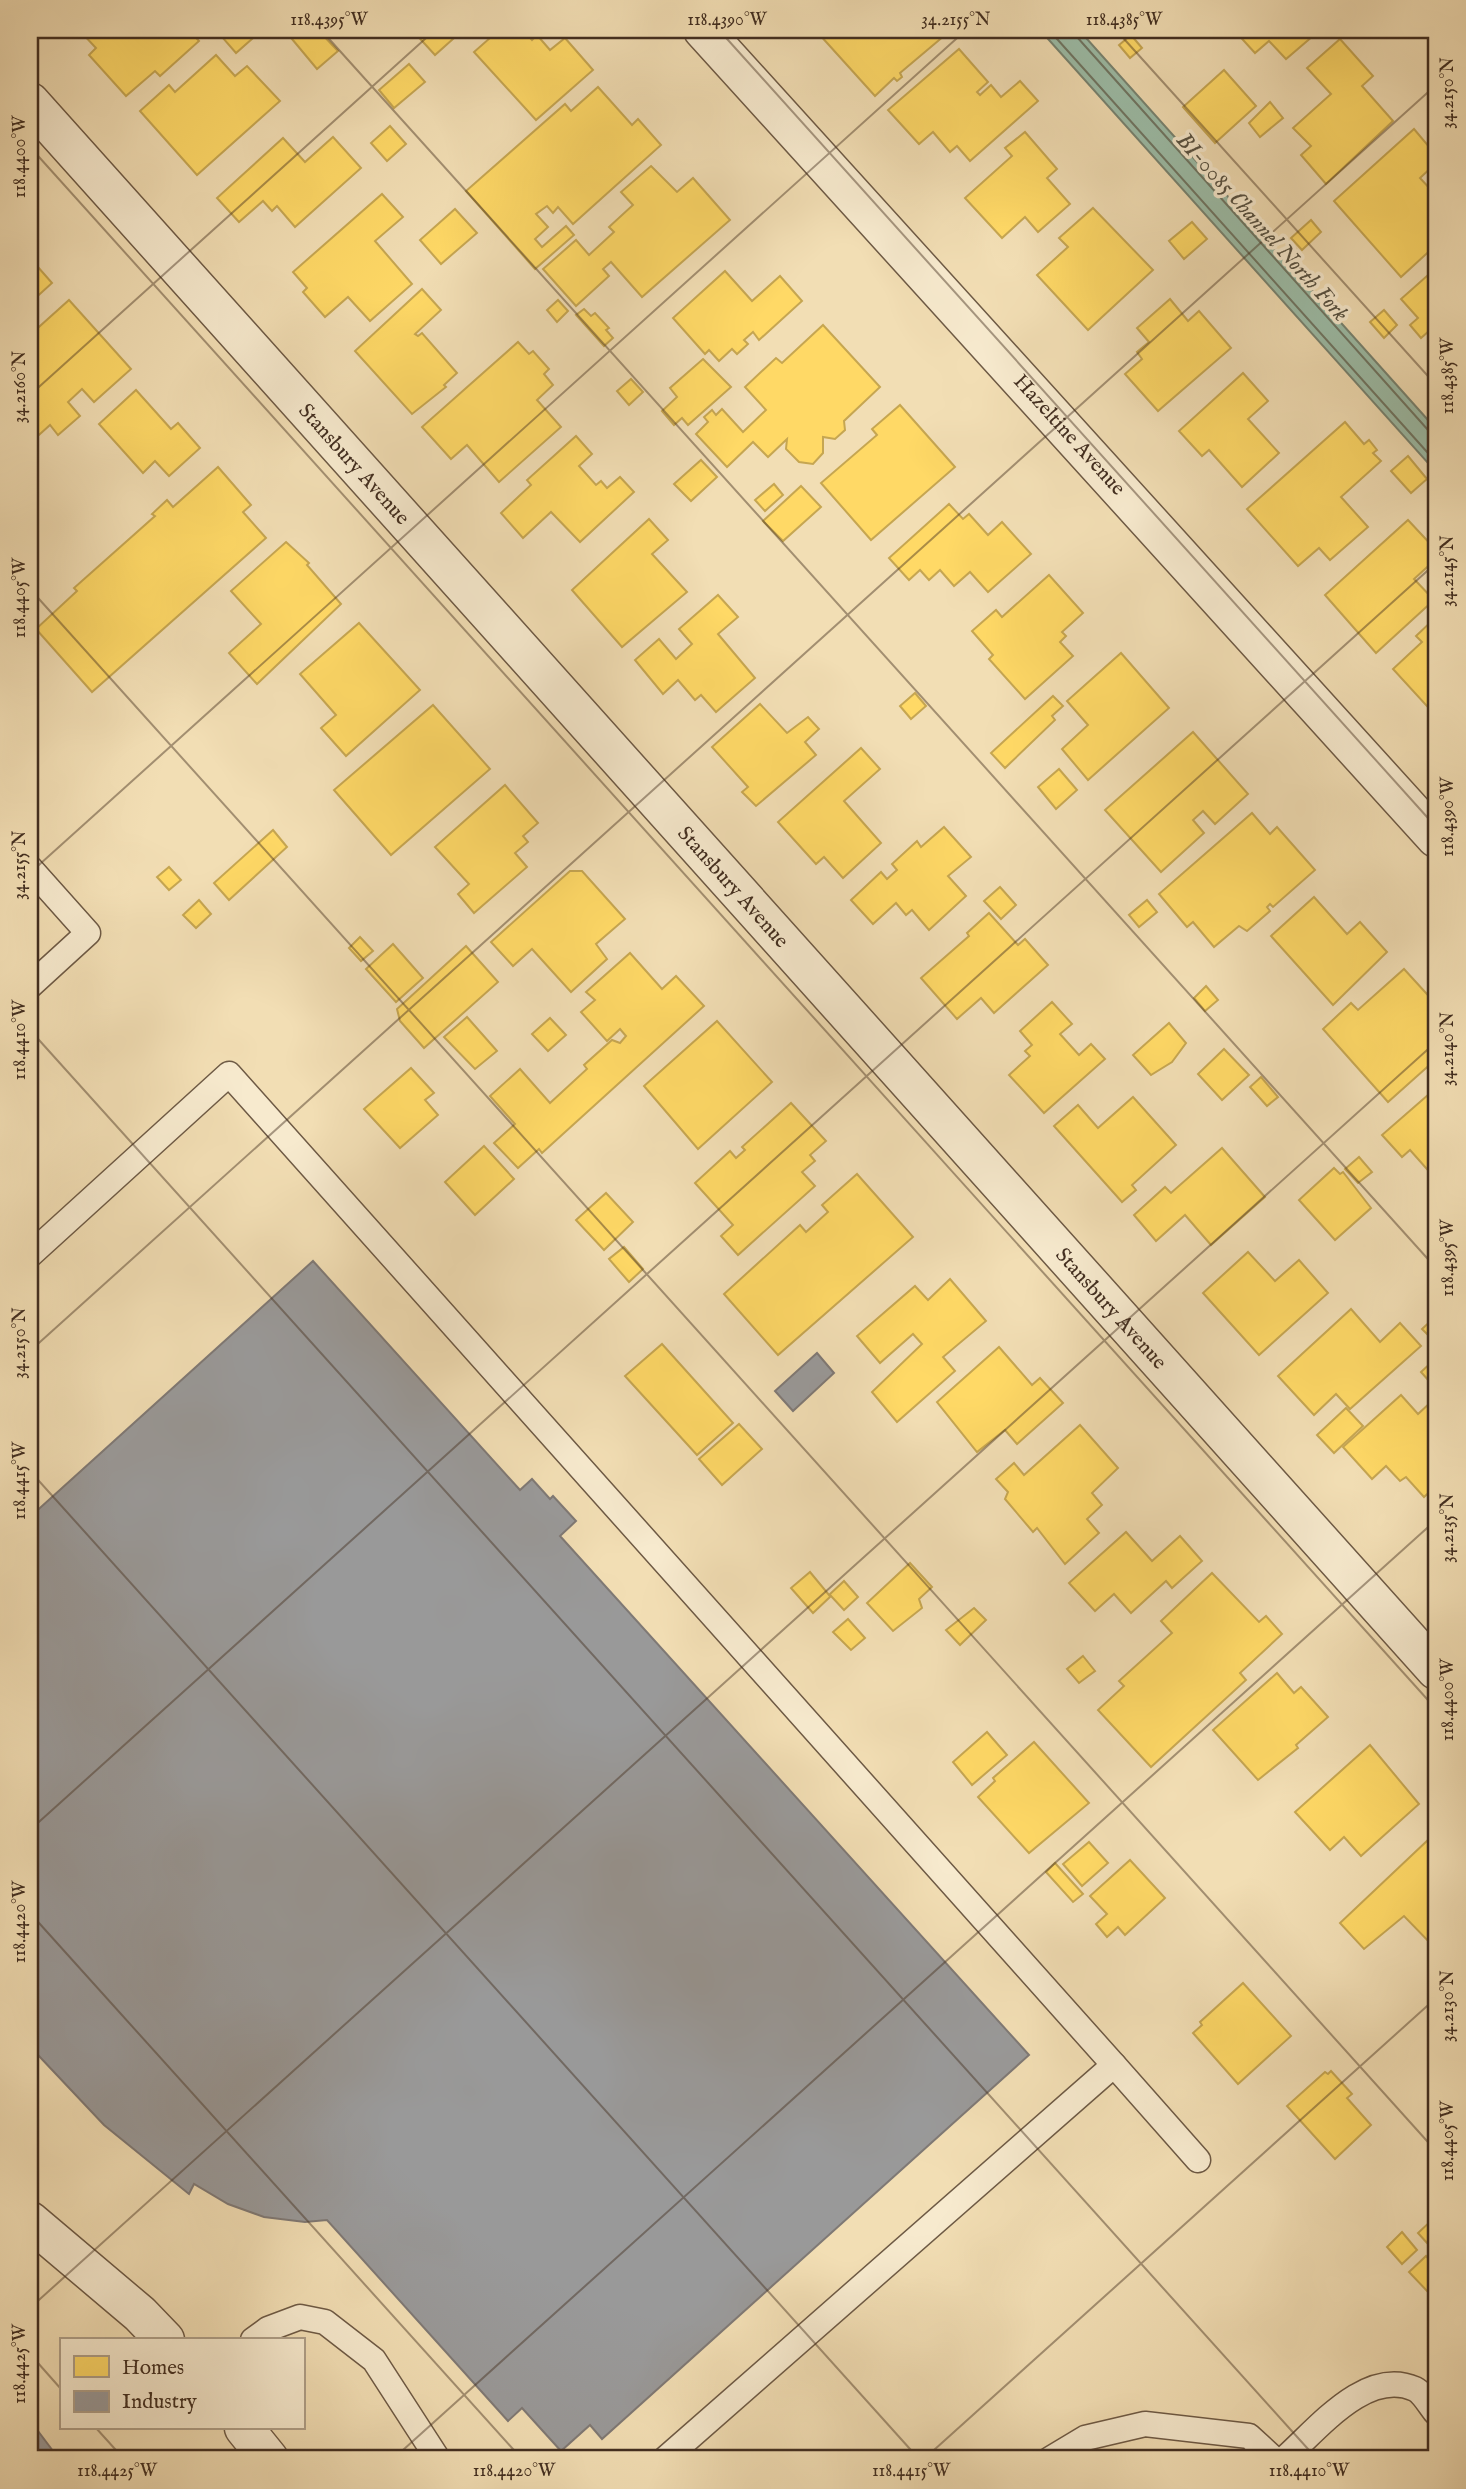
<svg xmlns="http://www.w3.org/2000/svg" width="1466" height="2489" font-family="'IM FELL English',serif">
<rect width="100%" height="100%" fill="#f2deb4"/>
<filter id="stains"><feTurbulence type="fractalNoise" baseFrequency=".00286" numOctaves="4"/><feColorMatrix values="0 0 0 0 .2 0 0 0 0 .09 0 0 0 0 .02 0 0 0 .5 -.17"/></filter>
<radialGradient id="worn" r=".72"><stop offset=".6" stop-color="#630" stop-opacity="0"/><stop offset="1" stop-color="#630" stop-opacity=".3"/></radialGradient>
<polygon fill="#9cbda8" stroke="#788472" stroke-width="2" points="1040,30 1079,30 1436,429 1436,472"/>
<g fill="#ffd966" stroke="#c6a651" stroke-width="2">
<polygon points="79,30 189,30 199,41 160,76 155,71 126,96 89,55 96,48"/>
<polygon points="231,30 262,30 236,53 222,37"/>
<polygon points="302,30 318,30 338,51 317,69 292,39"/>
<polygon points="412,30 463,30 435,55"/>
<polygon points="499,30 523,30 532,40 537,35 550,50 565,38 593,70 536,120 474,52"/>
<polygon points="824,30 951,30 900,73 902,77 897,81 894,78 875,96 819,34"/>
<polygon points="1234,30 1320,30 1286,59 1269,41 1255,53"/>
<polygon points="1131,35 1142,48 1130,58 1119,45"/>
<polygon points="1340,39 1373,76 1362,86 1393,121 1326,184 1301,155 1311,146 1293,128 1331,94 1307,68"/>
<polygon points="959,49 988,82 977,92 980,95 991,85 1001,97 1020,81 1038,101 970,161 957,146 950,152 933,132 919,144 888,110"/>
<polygon points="216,55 235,76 247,66 280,101 197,175 140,111 169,85 175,92"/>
<polygon points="409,64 425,82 394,108 379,90"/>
<polygon points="1224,70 1256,106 1215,143 1183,107"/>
<polygon points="598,87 632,125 638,119 661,145 573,224 558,207 553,213 547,206 536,214 548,227 535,239 542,247 566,226 574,235 535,269 466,191 565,104 571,111"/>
<polygon points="1270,102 1283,118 1260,137 1249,123"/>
<polygon points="390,126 406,144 387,161 371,143"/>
<polygon points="1414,129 1436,155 1436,163 1420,178 1432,191 1436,187 1436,245 1401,277 1334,201"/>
<polygon points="1025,132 1057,169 1047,178 1070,204 1038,232 1025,217 1002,238 965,198 1012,156 1005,148"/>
<polygon points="333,137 361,168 295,227 277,206 272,211 263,201 239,222 217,198 283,138 305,162"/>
<polygon points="651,166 677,192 693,178 730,220 642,297 611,262 603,269 609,276 576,306 543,269 576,240 589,255 614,232 609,227 633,205 621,192"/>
<polygon points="382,194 403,217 375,241 412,284 370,321 348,297 325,317 303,292 307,288 293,272"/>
<polygon points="1093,208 1153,270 1088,330 1037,275 1068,247 1059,238"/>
<polygon points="455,209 477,233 441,264 420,240"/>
<polygon points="1311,220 1321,232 1302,250 1291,238"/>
<polygon points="1192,222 1207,239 1184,259 1169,241"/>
<polygon points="30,258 52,283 30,303"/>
<polygon points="1436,268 1436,339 1429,331 1421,338 1410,325 1418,318 1401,299"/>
<polygon points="725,271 752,301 780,276 802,301 759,340 753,332 744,340 748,344 737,354 732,349 719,361 709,350 705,354 673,318"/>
<polygon points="422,289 441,310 415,334 418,336 422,333 457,373 444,385 446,387 412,414 355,351"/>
<polygon points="1170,299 1188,321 1199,311 1231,348 1158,411 1125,374 1142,359 1137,352 1149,342 1137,328"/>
<polygon points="69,300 131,369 94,402 82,389 68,402 80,416 58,435 50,425 30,443 30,335"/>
<polygon points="558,300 568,311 557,322 547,310"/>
<polygon points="584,309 591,316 595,313 609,328 606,330 613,338 604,346 576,315"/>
<polygon points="1384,310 1397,325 1384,338 1370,322"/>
<polygon points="823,325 880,387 844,421 845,430 835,439 823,437 823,453 813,464 799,462 786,449 787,439 768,457 753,442 727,467 696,434 708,422 704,417 712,410 716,415 722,409 743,432 766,410 745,387 776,358 782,363"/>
<polygon points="518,342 529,354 533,351 549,369 544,374 553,385 537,400 561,427 499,482 467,445 451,459 422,427"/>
<polygon points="703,359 731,387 688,425 682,418 674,425 662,411 677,397 670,388"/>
<polygon points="1243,373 1268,401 1248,419 1279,453 1242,487 1209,450 1202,456 1179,431"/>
<polygon points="631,379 643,392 629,405 617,391"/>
<polygon points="136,390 171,429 178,423 200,448 169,476 155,461 143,473 99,424"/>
<polygon points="900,405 955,467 871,540 821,483 877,435 872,429"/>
<polygon points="1345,422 1364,444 1369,440 1377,450 1373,453 1381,461 1341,497 1368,527 1330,560 1319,548 1298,566 1247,509"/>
<polygon points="576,436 592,454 579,466 596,485 601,481 607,488 620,477 634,492 580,542 551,512 523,538 501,513 531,485 527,480"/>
<polygon points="1408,456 1427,479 1411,493 1391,471"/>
<polygon points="701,460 717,477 691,501 674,484"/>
<polygon points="218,467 251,505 243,512 266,538 92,692 36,629 77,591 74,588 155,516 152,514 167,500 173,507"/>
<polygon points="774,484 783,495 765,511 755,500"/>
<polygon points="801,486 821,507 783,541 763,521"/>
<polygon points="949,504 963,519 969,514 988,535 1002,522 1031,554 988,592 970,572 954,586 940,570 929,580 920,570 909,580 889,558"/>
<polygon points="649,519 668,540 652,554 687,592 622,647 572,590"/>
<polygon points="1408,520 1436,550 1436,559 1414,579 1434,600 1376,653 1325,595"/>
<polygon points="286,542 309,563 307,565 341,604 257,684 229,653 261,624 231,591"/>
<polygon points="1049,575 1083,613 1062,632 1066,636 1060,642 1073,656 1025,699 989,659 993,655 972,631 996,610 1002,617"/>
<polygon points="718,595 738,617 718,634 755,678 716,712 701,695 695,700 678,680 663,694 635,660 659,639 676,659 692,644 679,629"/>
<polygon points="1436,617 1436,716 1393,669 1422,642 1416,636"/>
<polygon points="359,623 420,690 346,756 321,728 336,715 300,674"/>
<polygon points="1121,653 1169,708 1088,780 1062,749 1088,725 1067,701"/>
<polygon points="915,693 926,706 911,719 900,706"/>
<polygon points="1053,696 1063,706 1052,716 1055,720 1005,768 991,753"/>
<polygon points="760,704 787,733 808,717 819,729 805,742 816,755 756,806 742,792 748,787 712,747"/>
<polygon points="433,705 490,769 391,855 334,790"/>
<polygon points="1193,732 1248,794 1215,824 1203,811 1193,820 1204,833 1161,872 1105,810"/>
<polygon points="861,748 880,769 844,801 881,843 843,878 824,857 816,864 778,822"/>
<polygon points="1059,769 1077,790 1056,809 1038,787"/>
<polygon points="505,785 538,823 523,836 528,842 515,853 527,867 474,913 458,894 469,884 435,847"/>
<polygon points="1252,813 1270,834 1277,827 1315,870 1273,907 1270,904 1267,907 1270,911 1247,931 1239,926 1214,947 1193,922 1187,927 1159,894"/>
<polygon points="944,827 971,857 948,876 966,896 929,930 912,910 906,915 896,903 873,924 851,900 881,872 887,879 897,870 892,864 917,841 921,847"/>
<polygon points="273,830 287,847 229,900 214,883"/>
<polygon points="169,867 181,880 169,890 157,877"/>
<polygon points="570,871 582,871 625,919 596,944 607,959 571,992 532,949 513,966 491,942"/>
<polygon points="1000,887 1016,905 1001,919 984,901"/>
<polygon points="1314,897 1347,934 1360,922 1387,952 1333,1005 1271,936"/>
<polygon points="199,900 211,914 196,928 183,915"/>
<polygon points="1147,900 1157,912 1139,927 1129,915"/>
<polygon points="989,913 1018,945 1025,939 1048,965 994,1013 981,998 957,1019 921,978 969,936 967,933"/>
<polygon points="360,937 373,951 361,961 349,948"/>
<polygon points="393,944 423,978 396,1002 366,969"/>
<polygon points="466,946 498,982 424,1048 400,1021 397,1009"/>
<polygon points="630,953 662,989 676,976 704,1006 542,1153 539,1149 518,1168 494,1143 515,1124 490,1096 520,1069 550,1103 587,1069 584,1065 612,1040 620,1043 626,1036 620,1029 607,1041 581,1012 595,1000 586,992"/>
<polygon points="1404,969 1436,1004 1436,1055 1432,1059 1434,1061 1388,1102 1323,1029 1351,1003 1358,1010"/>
<polygon points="1206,986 1218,1000 1205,1011 1194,998"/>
<polygon points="1052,1002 1072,1024 1060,1034 1079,1055 1091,1044 1105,1059 1044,1113 1009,1075 1030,1056 1025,1051 1032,1045 1020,1031"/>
<polygon points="467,1017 497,1051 475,1069 444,1037"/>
<polygon points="550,1018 566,1035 548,1051 532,1034"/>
<polygon points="717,1021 772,1082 698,1149 644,1086"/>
<polygon points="1169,1023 1186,1043 1172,1062 1151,1075 1133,1055"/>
<polygon points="1224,1049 1249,1075 1222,1100 1198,1074"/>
<polygon points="411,1068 434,1093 425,1100 438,1115 400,1148 364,1109"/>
<polygon points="1261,1077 1278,1097 1267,1106 1250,1087"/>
<polygon points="1436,1088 1436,1175 1434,1177 1410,1150 1402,1157 1382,1135"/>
<polygon points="1133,1097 1176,1145 1132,1185 1136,1190 1122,1202 1054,1126 1078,1105 1098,1128"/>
<polygon points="791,1103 826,1141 810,1155 815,1161 802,1172 815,1186 738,1255 721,1236 733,1225 695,1183 730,1151 736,1158 745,1150 742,1147"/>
<polygon points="484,1146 514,1179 475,1215 445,1182"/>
<polygon points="1222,1148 1265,1197 1211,1245 1185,1215 1156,1241 1134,1215 1165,1187 1171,1193"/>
<polygon points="1359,1157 1372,1172 1358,1183 1345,1169"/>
<polygon points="1334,1168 1340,1174 1343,1172 1371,1208 1335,1240 1299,1200"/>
<polygon points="857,1174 913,1237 778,1355 724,1294 800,1225 806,1232 828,1212 822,1205"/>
<polygon points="606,1193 633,1222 604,1250 576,1220"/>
<polygon points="624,1247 643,1269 629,1282 609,1259"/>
<polygon points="1248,1252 1275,1281 1299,1260 1328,1293 1259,1355 1203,1293"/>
<polygon points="950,1279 986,1321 943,1357 955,1371 897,1422 872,1392 922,1344 913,1334 880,1363 857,1336 915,1286 928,1300"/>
<polygon points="1351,1309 1380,1342 1400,1323 1421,1346 1350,1409 1336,1394 1314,1415 1278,1376"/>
<polygon points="1436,1316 1436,1343 1422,1329"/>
<polygon points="662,1344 733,1423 697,1455 625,1376"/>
<polygon points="999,1347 1032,1385 1040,1378 1063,1403 1017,1444 1005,1430 977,1452 937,1402"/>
<polygon points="1436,1358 1436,1377 1430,1382 1421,1372"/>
<polygon points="1401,1395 1418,1414 1430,1403 1436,1409 1436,1486 1424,1497 1406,1477 1400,1481 1386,1466 1372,1479 1343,1447"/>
<polygon points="1346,1408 1363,1426 1334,1453 1317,1435"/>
<polygon points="739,1424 762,1449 722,1485 699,1459"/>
<polygon points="1080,1425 1118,1468 1092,1493 1102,1505 1087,1519 1099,1533 1065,1564 1037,1528 1033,1532 1005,1499 1008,1492 996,1479 1014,1463 1024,1475"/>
<polygon points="1126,1532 1152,1561 1180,1536 1202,1561 1172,1588 1166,1581 1131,1613 1114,1594 1095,1611 1069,1583"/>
<polygon points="910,1563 932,1587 919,1599 922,1608 893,1631 867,1603"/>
<polygon points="810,1572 829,1595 844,1581 858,1597 844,1610 831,1596 813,1613 791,1588"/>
<polygon points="1212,1573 1259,1622 1266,1616 1282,1634 1240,1673 1246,1680 1151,1767 1098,1710 1124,1686 1119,1681 1172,1633 1161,1621"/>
<polygon points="974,1608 986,1620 960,1645 946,1630"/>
<polygon points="848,1619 865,1638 851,1650 833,1632"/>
<polygon points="1083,1656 1095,1671 1079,1683 1067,1669"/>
<polygon points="1277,1673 1294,1693 1301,1687 1328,1717 1296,1745 1298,1748 1258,1780 1213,1730"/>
<polygon points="987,1732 1007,1755 972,1785 953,1762"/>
<polygon points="1034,1742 1089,1803 1029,1853 978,1797 995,1781 993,1778"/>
<polygon points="1370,1745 1419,1804 1361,1856 1344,1837 1330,1850 1295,1812"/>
<polygon points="1429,1839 1436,1847 1436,1949 1404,1916 1364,1949 1340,1923"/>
<polygon points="1089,1842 1108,1863 1082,1886 1063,1864"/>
<polygon points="1130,1860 1165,1898 1125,1935 1118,1927 1107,1937 1096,1924 1107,1914 1090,1896"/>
<polygon points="1055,1863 1083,1894 1073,1902 1046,1872"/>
<polygon points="1243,1983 1291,2036 1238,2084 1193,2033 1202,2025 1200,2022"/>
<polygon points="1331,2071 1352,2094 1347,2098 1371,2125 1335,2159 1287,2106 1325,2072 1328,2074"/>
<polygon points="1433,2219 1436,2237 1428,2244 1418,2233"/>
<polygon points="1402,2232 1417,2250 1402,2264 1387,2247"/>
<polygon points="1426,2256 1436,2267 1436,2286 1429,2293 1409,2272"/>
</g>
<g fill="#999" stroke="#7f7975" stroke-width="2">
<polygon points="313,1261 520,1490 532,1479 550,1499 553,1496 576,1521 560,1536 1029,2055 602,2439 590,2425 561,2451 522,2408 508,2421 327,2220 305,2222 264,2217 228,2204 194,2184 189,2194 104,2125 38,2055 30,2062 30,1517"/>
<polygon points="817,1353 834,1373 793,1411 775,1391"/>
<polygon points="30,2420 32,2423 59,2459 30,2459"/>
</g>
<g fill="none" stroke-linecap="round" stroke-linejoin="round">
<g stroke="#6f7664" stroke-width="2">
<polyline points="1049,30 1436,462"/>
<polyline points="1075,30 1077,37 1428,430 1436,433"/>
</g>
<defs>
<g id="service">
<polyline points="30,868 88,933 30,986"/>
<polyline points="30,1255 229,1074 1114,2065"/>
<polyline points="253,2340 268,2329 300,2317 325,2322 374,2360 438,2459"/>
<polyline points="665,2459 1114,2065 1198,2160"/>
<polyline points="1050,2459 1085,2438 1145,2424 1249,2436 1274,2459"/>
<path d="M1284,2459c33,-29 82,-92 131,-70 8,4 15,17 21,24"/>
</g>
<g id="minor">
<path id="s1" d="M30,102l1406,1568"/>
<polyline points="30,2221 140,2314 165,2340"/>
<polyline points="244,2428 269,2459"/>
</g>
<g id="tertiary">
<path id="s2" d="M703,30l733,808"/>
</g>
</defs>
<use href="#service" stroke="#6e5a45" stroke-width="27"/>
<use href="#minor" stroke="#6e5a45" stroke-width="41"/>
<use href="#tertiary" stroke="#6e5a45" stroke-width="41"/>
<use href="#service" stroke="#f7eace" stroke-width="24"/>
<use href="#minor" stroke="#f7eace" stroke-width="38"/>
<use href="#tertiary" stroke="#f7eace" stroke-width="38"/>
</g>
<path fill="none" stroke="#422e20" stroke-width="2" stroke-opacity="0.45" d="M321,30l1115,1238M719,30l717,797M1116,30l320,355M30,147l1406,1562M30,395l405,-365M30,589l1406,1562M30,873l936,-843M30,1030l1287,1429M30,1351l1406,-1266M30,1471l889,988M30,1830l1406,-1267M30,1913l492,546M30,2308l1406,-1266M30,2354l31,35M96,2428l28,31M393,2459l1043,-939M924,2459l512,-461"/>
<g text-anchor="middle" stroke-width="7" stroke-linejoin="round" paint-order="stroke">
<g font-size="21" fill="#422e20" stroke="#f7eace">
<text dy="7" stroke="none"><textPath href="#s2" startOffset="546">Hazeltine Avenue</textPath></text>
<text dy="7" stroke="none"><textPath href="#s1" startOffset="486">Stansbury Avenue</textPath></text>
<text dy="7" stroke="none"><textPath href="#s1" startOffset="1054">Stansbury Avenue</textPath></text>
<text dy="7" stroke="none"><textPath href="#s1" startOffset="1620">Stansbury Avenue</textPath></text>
</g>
<g font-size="23" font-style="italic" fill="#585242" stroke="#f7eace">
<text transform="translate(1263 226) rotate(48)" y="8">BI-0085 Channel North Fork</text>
</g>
</g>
<rect width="1466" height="2489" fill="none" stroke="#f2deb4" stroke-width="77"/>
<rect x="60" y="2338" width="245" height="91" fill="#f7eace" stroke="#af9f88" stroke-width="2"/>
<rect x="74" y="2356" width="35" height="21" fill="#ffd966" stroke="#af9f88" stroke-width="2"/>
<text x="122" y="2374" font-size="21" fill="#422e20">Homes</text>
<rect x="74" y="2391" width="35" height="21" fill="#999999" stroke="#af9f88" stroke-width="2"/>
<text x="122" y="2408" font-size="21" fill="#422e20">Industry</text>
<rect x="38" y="38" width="1390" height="2412" fill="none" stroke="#422e20" stroke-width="2.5"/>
<g font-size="18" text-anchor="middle" fill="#422e20">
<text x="329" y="25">118.4395°W</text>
<text x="727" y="25">118.4390°W</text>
<text x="956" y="25">34.2155°N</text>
<text x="1124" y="25">118.4385°W</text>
<text transform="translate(1447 93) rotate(-90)" y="6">34.2150°N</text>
<text transform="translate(19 157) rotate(-90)" y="6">118.4400°W</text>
<text transform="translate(1447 376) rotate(-90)" y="6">118.4385°W</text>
<text transform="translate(19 387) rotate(-90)" y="6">34.2160°N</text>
<text transform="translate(1447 571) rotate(-90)" y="6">34.2145°N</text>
<text transform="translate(19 598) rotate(-90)" y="6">118.4405°W</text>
<text transform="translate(1447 817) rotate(-90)" y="6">118.4390°W</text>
<text transform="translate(19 865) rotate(-90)" y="6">34.2155°N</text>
<text transform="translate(19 1040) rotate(-90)" y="6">118.4410°W</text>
<text transform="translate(1447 1049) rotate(-90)" y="6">34.2140°N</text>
<text transform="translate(1447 1258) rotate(-90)" y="6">118.4395°W</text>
<text transform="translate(19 1343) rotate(-90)" y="6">34.2150°N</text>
<text transform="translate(19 1481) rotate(-90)" y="6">118.4415°W</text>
<text transform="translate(1447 1528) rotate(-90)" y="6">34.2135°N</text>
<text transform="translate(1447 1700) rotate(-90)" y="6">118.4400°W</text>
<text transform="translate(19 1922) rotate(-90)" y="6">118.4420°W</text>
<text transform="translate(1447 2006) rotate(-90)" y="6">34.2130°N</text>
<text transform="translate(1447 2141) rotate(-90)" y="6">118.4405°W</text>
<text transform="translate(19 2364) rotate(-90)" y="6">118.4425°W</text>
<text x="117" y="2476">118.4425°W</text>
<text x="514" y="2476">118.4420°W</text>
<text x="911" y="2476">118.4415°W</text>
<text x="1309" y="2476">118.4410°W</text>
</g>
<rect width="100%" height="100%" filter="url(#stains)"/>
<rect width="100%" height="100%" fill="url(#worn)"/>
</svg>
